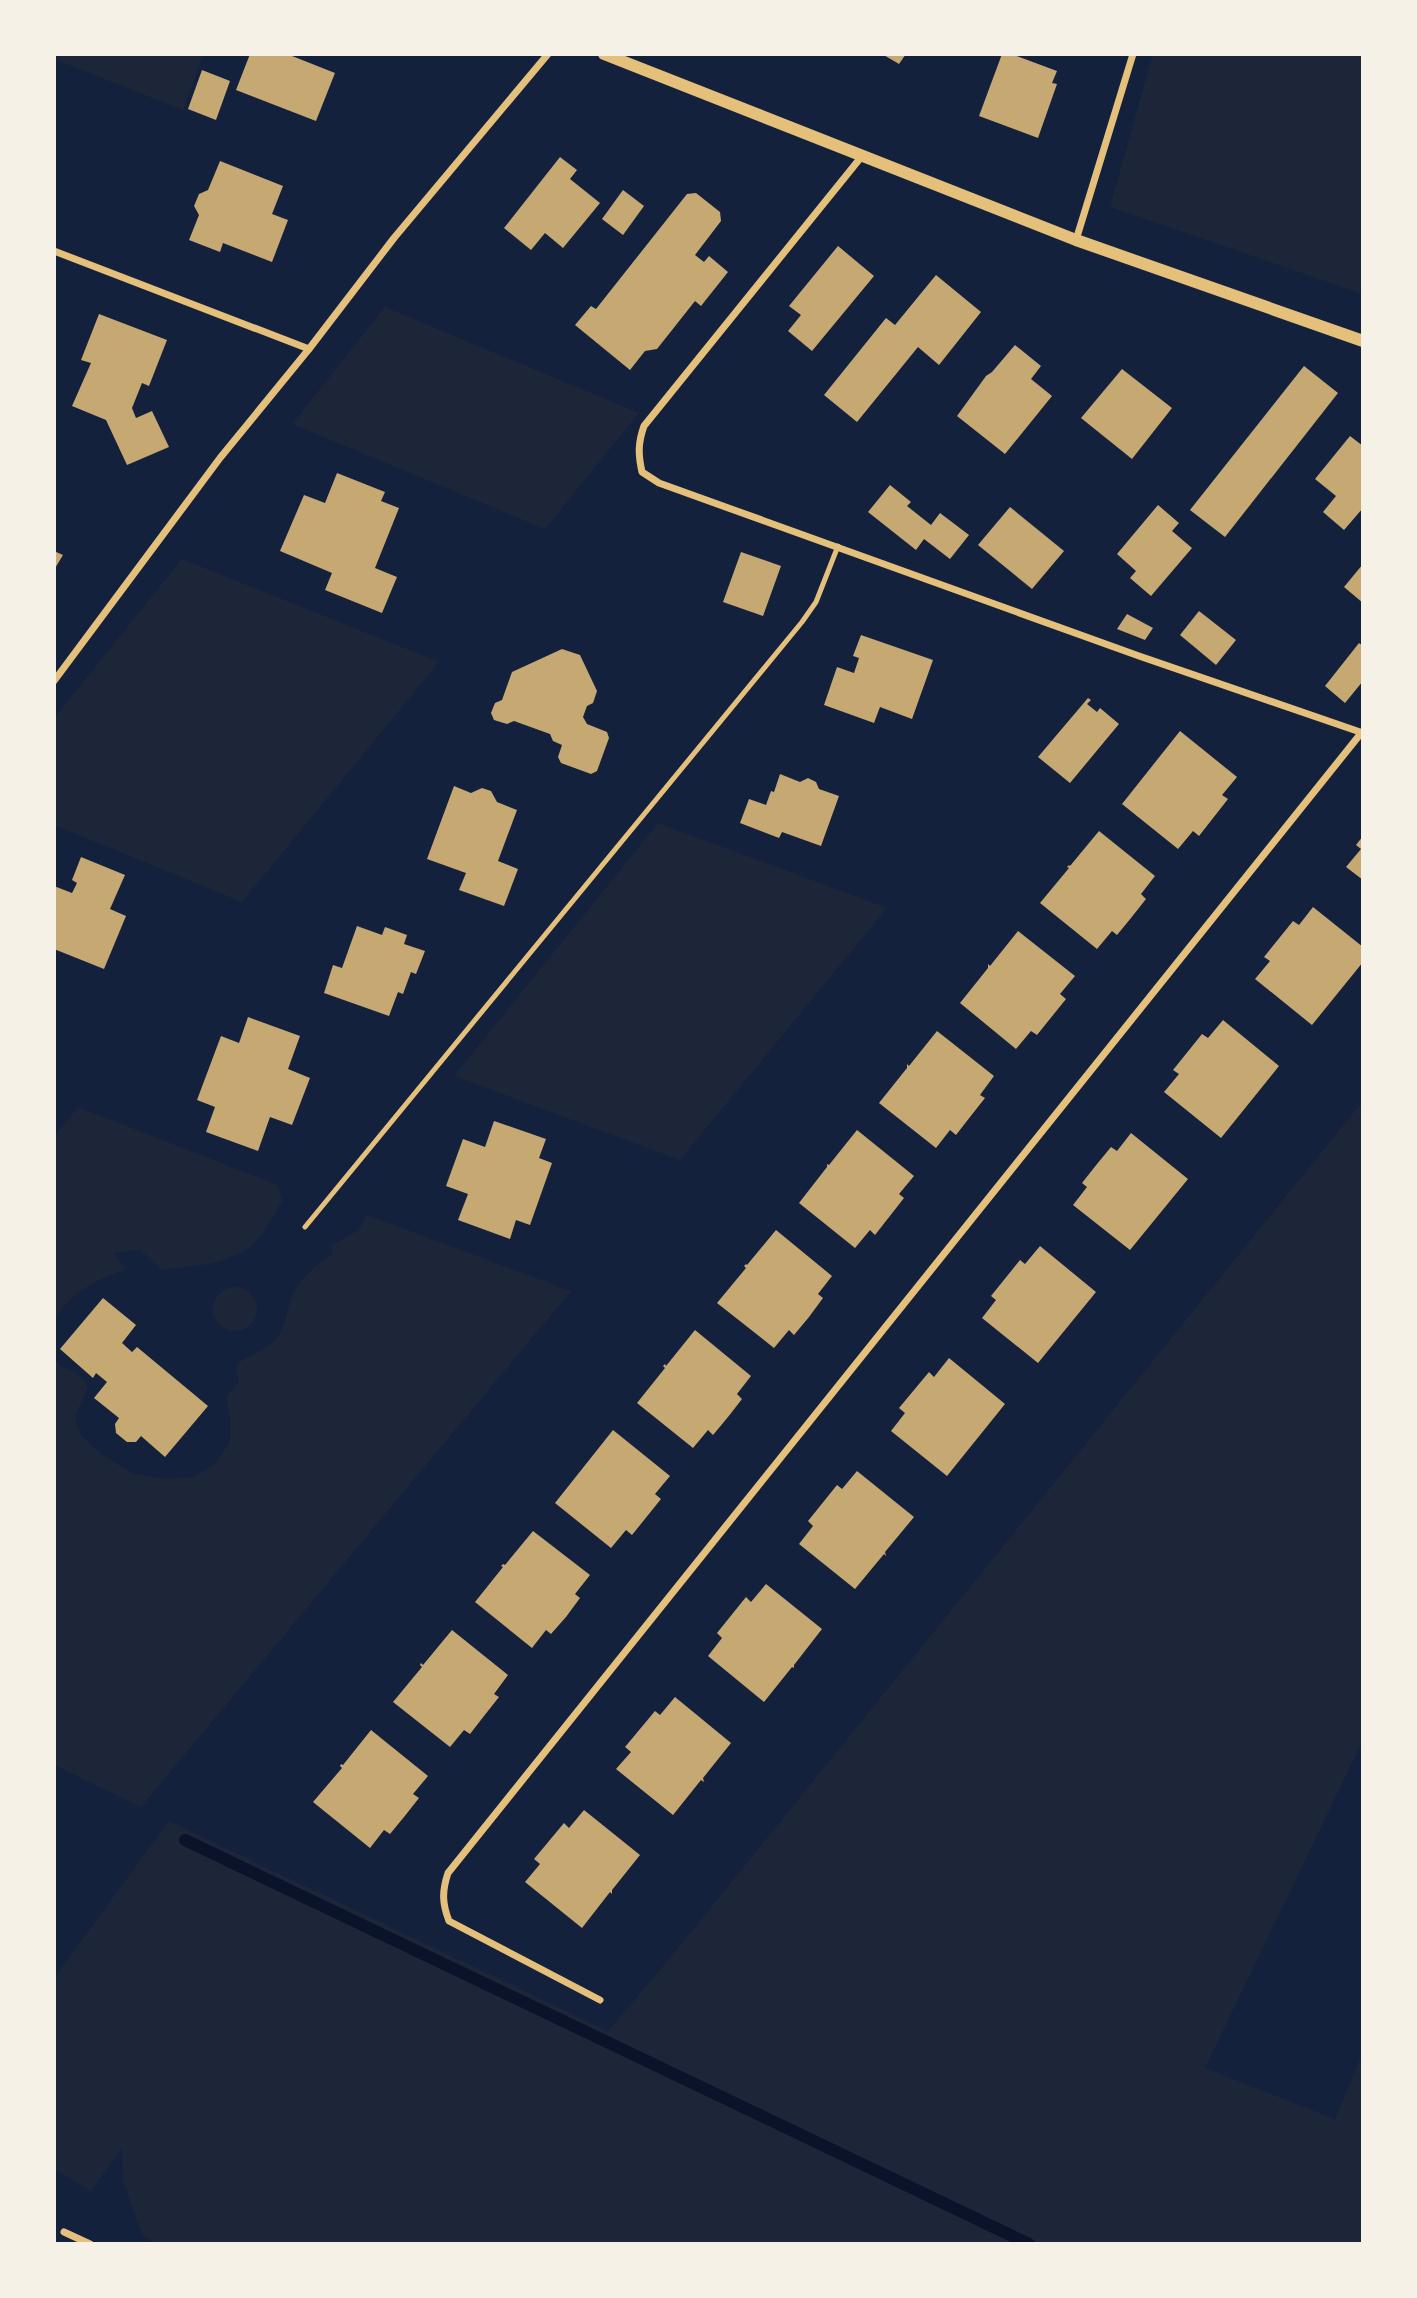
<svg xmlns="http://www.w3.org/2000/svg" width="1417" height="2298" font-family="Barlow,sans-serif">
<rect width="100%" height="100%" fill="#14213d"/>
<g fill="#1d2539">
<polygon points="54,54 203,54 183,110 54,59"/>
<polygon points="1153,54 1363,54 1363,294 1110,207"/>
<polygon points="385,307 639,413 545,529 292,424"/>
<polygon points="182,559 439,662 242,902 54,825 54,718"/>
<polygon points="658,823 887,908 680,1160 454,1076"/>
<polygon points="1363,1101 1363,1740 1205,2068 1335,2119 1363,2052 1363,2244 155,2244 142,2234 123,2181 122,2148 91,2191 54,2169 54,1978 169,1821 608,2031 670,1958"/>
<path d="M78,1107l200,78 4,16c-10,17 -19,37 -36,49 -19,13 -62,19 -85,19l-21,-19 -26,3 12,17c-28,8 -58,23 -72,52v-185z"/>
<path d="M367,1215l204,76 -430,516 -87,-42v-407l7,9c11,1 23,10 27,21l-12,25v11l5,11 20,19 32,20 29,4 31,-1 23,-14 14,-21v-23l-4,-22 13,-16c-1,-4 -3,-12 -2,-16 1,-4 32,-17 40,-27 8,-10 9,-24 13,-36 7,-23 24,-35 43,-48l-3,-8 29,-16z"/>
<circle cx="235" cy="1309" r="22"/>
</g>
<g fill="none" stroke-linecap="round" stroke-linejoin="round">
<polyline stroke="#0b132b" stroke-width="12" points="185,1840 1029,2244"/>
</g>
<g fill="#c6a872">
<polygon points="250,54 287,54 335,73 316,121 236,90"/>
<polygon points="882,54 906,54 899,64"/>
<polygon points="1002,54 1011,54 1057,71 1052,83 1057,84 1038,138 979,116"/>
<polygon points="202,70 230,81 216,120 188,109"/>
<polygon points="560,157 577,170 570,179 600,203 563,248 545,233 531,250 504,228"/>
<polygon points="220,161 283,186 272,214 288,220 272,262 223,243 220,252 189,240 199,215 194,206 199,194 208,190"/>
<polygon points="623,190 644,206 623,235 602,219"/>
<polygon points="696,193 720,212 721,221 695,255 704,262 709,256 728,272 701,306 695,301 657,349 645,351 630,370 575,325 591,306 596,309 687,194"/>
<polygon points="838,246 874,276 812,351 788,331 801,315 789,306"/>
<polygon points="936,275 981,312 939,365 918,347 857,422 824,395 886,318 895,325"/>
<polygon points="99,314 167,340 149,386 142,383 132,408 136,418 152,411 169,447 127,465 106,420 72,406 91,363 81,360"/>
<polygon points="1015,345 1041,366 1031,379 1052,396 1005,454 957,416 986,376 992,372"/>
<polygon points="1304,366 1338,393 1225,537 1190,510"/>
<polygon points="1122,369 1172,408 1132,459 1081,418"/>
<polygon points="1350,436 1363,446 1363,508 1344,530 1323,512 1336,496 1315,479"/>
<polygon points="337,473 385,492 381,501 399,508 375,568 397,577 382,613 325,590 332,573 280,551 304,495 325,503"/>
<polygon points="890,485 911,502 907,506 931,525 940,513 969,535 950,559 924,539 916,550 868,512"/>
<polygon points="1158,505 1179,523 1172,531 1192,548 1151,596 1130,578 1136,571 1117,554"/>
<polygon points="1010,507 1064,551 1032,589 978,545"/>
<polygon points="54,551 63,555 54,570"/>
<polygon points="741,552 781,566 763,616 723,602"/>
<polygon points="1363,564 1363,603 1344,587"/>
<polygon points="1199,611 1236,640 1216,665 1180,635"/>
<polygon points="1127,614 1153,628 1145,640 1117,629"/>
<polygon points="861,635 933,660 912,719 880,707 874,723 824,705 837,667 854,673 859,658 853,656"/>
<polygon points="1359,643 1363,646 1363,681 1345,703 1325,686"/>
<polygon points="562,649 580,655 597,691 593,703 587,706 583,717 587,724 607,732 609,738 597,771 591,774 561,763 558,757 562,745 553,741 550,734 514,721 507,724 494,720 491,713 495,703 502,700 512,672"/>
<polygon points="1088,698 1091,700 1087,704 1097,712 1100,708 1119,724 1070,783 1038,757"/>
<polygon points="1180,731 1237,777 1222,795 1228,799 1199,836 1193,831 1178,849 1122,804"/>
<polygon points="780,774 800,782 808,778 816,782 819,789 839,796 821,846 782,832 779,838 740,823 749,799 766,805 771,791 774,792"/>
<polygon points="454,786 471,793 482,788 491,791 497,802 517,810 498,861 518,869 504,906 459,890 466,873 427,859"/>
<polygon points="1099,831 1155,876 1141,894 1146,899 1131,918 1117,935 1112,931 1097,949 1040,903 1069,868 1067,867 1069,865 1070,866"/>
<polygon points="1363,836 1363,880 1346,867 1361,849 1356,845"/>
<polygon points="81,857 125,875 110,909 126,916 104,969 54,949 54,886 72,893 77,883 72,880"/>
<polygon points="1313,907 1363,947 1363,962 1312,1025 1255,979 1270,961 1264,957 1293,921 1299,925"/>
<polygon points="357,926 382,935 385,927 407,935 404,944 425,951 416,974 411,972 403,994 398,992 389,1016 324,993 333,965 342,968"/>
<polygon points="1018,931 1075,976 1060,994 1066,999 1037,1035 1031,1031 1016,1049 960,1003 988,968 988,964 990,966"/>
<polygon points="248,1017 300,1036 288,1069 310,1078 292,1125 270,1117 258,1151 206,1132 215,1107 197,1100 221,1036 239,1043"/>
<polygon points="1223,1020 1279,1066 1221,1138 1164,1092 1179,1074 1173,1070 1202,1034 1208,1038"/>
<polygon points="937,1031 994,1076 980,1095 985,1098 970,1117 956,1135 950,1130 936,1148 879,1103 907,1068 907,1064 909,1066"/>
<polygon points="494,1121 546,1139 539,1158 552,1163 530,1225 516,1220 510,1239 458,1220 468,1194 446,1186 463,1139 485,1147"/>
<polygon points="857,1130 914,1176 899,1194 904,1198 875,1235 870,1230 855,1248 799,1203 827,1167 827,1164 829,1165"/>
<polygon points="1131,1133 1188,1179 1130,1250 1073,1205 1087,1187 1082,1183 1097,1164 1111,1147 1117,1151"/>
<polygon points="776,1230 832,1276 818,1294 823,1298 809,1317 794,1335 789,1330 774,1348 717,1303 746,1268 744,1266 746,1264 747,1265"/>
<polygon points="1040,1246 1096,1292 1038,1363 982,1318 996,1300 991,1296 1020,1260 1025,1264"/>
<polygon points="103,1298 136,1325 122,1343 132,1352 137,1347 208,1406 165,1457 141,1436 136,1442 127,1442 116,1433 115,1424 119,1418 94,1398 107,1382 96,1373 93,1378 60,1349"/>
<polygon points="695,1330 751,1376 737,1394 742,1399 728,1417 713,1435 708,1430 693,1448 637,1403 665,1368 663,1366 665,1364 666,1366"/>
<polygon points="949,1358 1005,1404 947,1476 891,1431 905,1413 899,1408 929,1372 934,1377"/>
<polygon points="613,1430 670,1476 655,1494 661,1499 632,1535 626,1530 611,1548 555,1503"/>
<polygon points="857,1471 914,1517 885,1552 886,1556 884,1554 855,1589 799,1544 813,1526 808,1521 837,1485 842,1489"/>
<polygon points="533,1531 590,1575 575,1594 580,1598 566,1617 551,1634 546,1630 532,1648 475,1602 503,1567 501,1566 503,1564 505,1565"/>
<polygon points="766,1584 822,1629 794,1665 794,1668 792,1667 764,1702 708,1656 722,1638 717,1633 746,1597 751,1602"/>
<polygon points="452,1630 508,1675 494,1694 499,1697 484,1716 470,1734 464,1730 450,1747 393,1702 422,1667 420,1665 421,1663 423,1665"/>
<polygon points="675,1697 731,1743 703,1778 704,1782 701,1780 673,1815 616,1769 631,1752 625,1747 655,1711 660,1715"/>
<polygon points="371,1730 428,1776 413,1794 419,1798 404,1817 390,1834 384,1830 370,1848 313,1802 342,1768 340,1766 341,1764 343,1765"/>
<polygon points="584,1810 640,1855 612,1890 612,1894 610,1892 582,1928 525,1882 540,1864 534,1859 564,1823 569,1828"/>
</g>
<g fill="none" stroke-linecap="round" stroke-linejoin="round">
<polyline stroke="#e5c07b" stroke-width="5" points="305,1227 802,622 816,602 838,546"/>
<g stroke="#e5c07b" stroke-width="7">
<path d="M862,156l-218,270c-6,17 -6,28 -2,46l17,11 480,173 224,77"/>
<polyline points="1076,240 1133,54"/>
<polyline points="54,251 309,349"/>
<polyline points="54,681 220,458 309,349 394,238 548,54"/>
<path d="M600,2000l-151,-79c-7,-18 -7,-30 -1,-48l914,-1141"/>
<polyline points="64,2232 90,2244"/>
</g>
<polyline stroke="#e5c07b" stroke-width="12" points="604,54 1076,240 1363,341"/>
</g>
<rect width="1417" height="2298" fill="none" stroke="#f6f1e7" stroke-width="112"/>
</svg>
